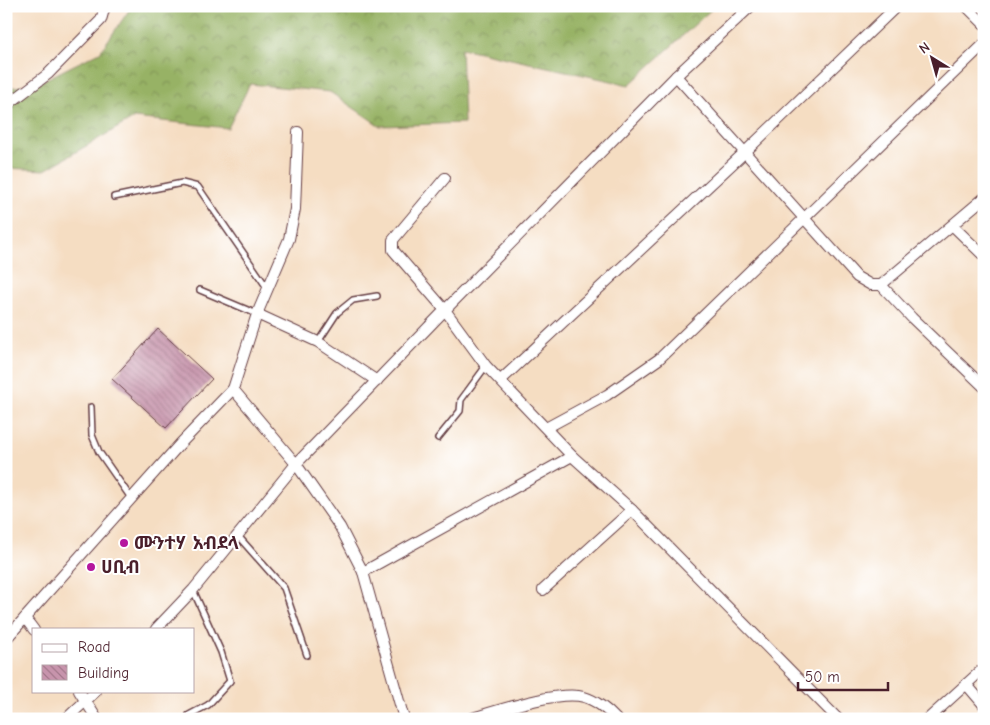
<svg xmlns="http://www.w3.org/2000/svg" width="990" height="725" font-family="'Comic Neue','Noto Sans Ethiopic',sans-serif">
<defs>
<pattern id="forest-crowns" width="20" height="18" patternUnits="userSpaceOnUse" patternTransform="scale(1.25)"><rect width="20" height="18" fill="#97b265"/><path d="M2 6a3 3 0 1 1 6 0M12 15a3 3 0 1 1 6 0" fill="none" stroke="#7d9053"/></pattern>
<pattern id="building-back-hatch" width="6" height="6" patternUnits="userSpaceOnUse" patternTransform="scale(1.25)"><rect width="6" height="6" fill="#c794ac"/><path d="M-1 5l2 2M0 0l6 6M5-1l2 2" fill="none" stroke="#a4788c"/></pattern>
</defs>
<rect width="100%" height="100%" fill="#fff"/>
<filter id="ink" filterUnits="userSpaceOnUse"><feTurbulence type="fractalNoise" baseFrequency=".02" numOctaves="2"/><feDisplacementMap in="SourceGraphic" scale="10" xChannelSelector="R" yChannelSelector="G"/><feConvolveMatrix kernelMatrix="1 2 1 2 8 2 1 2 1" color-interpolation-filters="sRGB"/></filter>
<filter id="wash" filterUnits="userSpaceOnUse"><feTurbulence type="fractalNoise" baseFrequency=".0096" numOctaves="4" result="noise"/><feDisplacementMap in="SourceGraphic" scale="20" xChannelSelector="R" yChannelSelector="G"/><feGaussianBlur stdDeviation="1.12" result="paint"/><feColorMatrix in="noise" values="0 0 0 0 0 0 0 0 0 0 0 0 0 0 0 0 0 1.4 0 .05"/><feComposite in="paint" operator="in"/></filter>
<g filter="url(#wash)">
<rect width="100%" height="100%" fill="#f5ddc2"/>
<polygon fill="url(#forest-crowns)" stroke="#706848" points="132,6 715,6 629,85 461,48 464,123 380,126 330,92 250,84 228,128 134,118 45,170 6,168 6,88 34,85 100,52"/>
<g id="blocks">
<polygon fill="url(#building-back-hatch)" points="158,329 212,379 166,428 112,379"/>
</g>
</g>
<g filter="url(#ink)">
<use href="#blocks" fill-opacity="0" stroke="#643c42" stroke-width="1"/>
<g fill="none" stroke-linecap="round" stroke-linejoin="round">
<defs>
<g id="lane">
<polyline points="114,197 182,183 198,187 268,289"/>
<polyline points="200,290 257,314"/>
<polyline points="318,342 337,313 353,300 377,296"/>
<polyline points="91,407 92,435 99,452 131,498"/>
<polyline points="438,438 460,411 461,400 486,366"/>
<polyline points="238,536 284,588 307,655"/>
<polyline points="189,715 208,705 230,681 221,652 193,590"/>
</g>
<g id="street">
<polyline points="966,6 984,24"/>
<polyline points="676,76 857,277 871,285 881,285 984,198"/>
<polyline points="6,106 48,74 101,20 105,6"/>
<polyline points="445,178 393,240 393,250 445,310 486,366 572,456 632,510 838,719"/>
<polyline points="953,226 984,256"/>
<polyline points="881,285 912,318 984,387"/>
<polyline points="257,314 318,342 377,381"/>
<polyline points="501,380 744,153 897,6"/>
<polyline points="233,389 257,314 289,239 295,209 298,132"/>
<polyline points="546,428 607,395 659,359 984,44"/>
<polyline points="363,572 572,456"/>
<polyline points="543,590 632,510"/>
<polyline points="25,618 34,630"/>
<polyline points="156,629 193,590 296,464 445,310 676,76 751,6"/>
<polyline points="6,639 180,444 233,389 296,464 340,527 363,572 404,719"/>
<polyline points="966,684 984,705"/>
<polyline points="79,691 97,719"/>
<polyline points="66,719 96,691"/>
<path d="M469,719c27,-8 89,-29 115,-22 11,3 24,13 32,22"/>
<polyline points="928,719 984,668"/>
</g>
</defs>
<use href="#lane" stroke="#643c42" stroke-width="8"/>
<use href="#street" stroke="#643c42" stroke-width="12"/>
<use href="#lane" stroke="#fff" stroke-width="5"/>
<use href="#street" stroke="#fff" stroke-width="10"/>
</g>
</g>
<g fill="#b5179e" stroke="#fff" stroke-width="2">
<circle cx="124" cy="543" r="5"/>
<circle cx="91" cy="567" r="5"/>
</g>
<g text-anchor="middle" stroke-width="4" stroke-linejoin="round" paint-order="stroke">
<g font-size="18" font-weight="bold" fill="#4a1f2b" stroke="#fff" text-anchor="start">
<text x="134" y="549">ሙንተሃ አብደላ</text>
<text x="101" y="573">ሀቢብ</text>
</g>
</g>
<rect width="990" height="725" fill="none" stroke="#fff" stroke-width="25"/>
<rect x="32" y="628" width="162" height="65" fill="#ffffff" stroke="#b7a5aa"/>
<rect x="42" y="644" width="25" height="8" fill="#ffffff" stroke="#b7a5aa"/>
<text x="78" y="652" font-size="15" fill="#4a1f2b">Road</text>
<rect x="42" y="665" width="25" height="15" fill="url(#building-back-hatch)" stroke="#b7a5aa"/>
<text x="78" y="678" font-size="15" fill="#4a1f2b">Building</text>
<g transform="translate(932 58) rotate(323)" stroke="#ffffff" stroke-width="4" paint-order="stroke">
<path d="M0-4L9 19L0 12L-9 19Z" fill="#4a1f2b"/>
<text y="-8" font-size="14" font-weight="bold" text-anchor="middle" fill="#4a1f2b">N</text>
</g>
<path d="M798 682v8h90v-8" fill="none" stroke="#4a1f2b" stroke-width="2.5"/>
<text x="805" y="682" font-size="15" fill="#4a1f2b" stroke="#ffffff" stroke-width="4" paint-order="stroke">50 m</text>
</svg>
